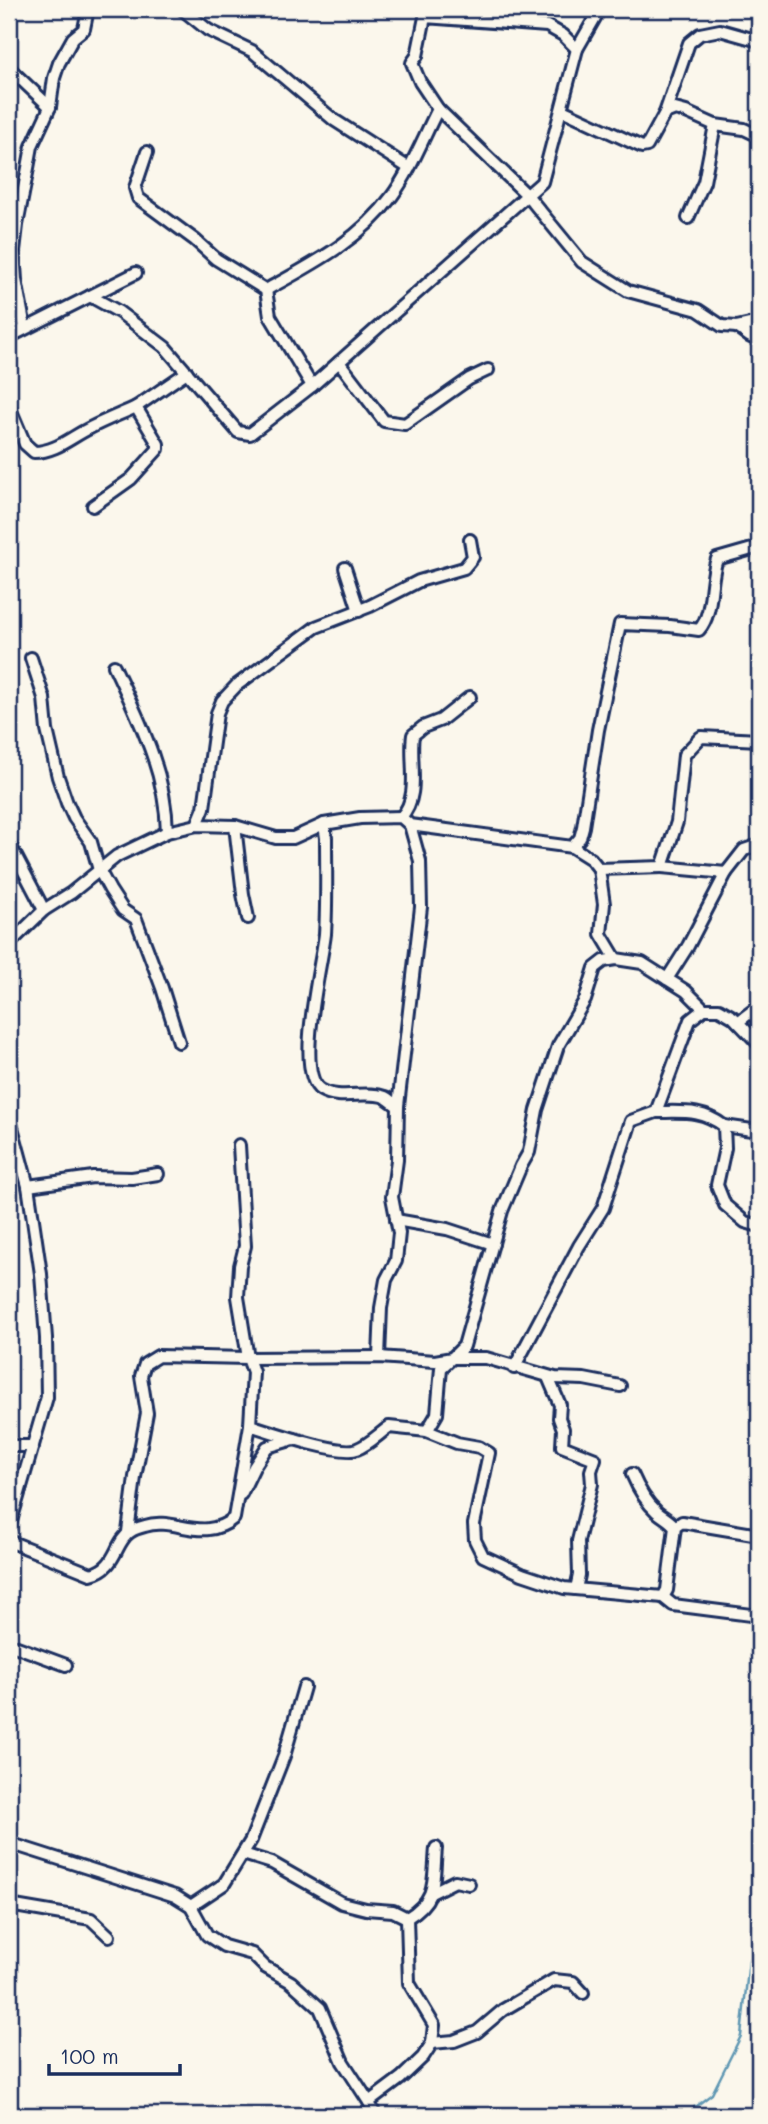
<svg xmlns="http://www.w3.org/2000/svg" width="768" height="2124" font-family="Mali,sans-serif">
<rect width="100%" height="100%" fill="#fbf7ec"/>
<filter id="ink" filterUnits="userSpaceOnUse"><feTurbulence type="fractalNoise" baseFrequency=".0143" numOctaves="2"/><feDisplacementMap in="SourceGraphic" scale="14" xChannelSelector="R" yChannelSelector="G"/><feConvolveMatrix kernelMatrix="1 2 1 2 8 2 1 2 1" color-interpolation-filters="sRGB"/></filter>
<g filter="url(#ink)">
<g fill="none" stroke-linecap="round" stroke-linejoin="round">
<polyline stroke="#6097b3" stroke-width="2.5" points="684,2115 712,2094 741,2036 749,1960 759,1951"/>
<defs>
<g id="street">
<polyline points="182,9 208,30 252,51 334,120 409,168"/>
<polyline points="9,68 50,107"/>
<polyline points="438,109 527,195 582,262 628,291 698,310 722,326 737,327 759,322"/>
<polyline points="562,110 642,147 647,146 665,113 675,109 686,112 715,125 744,129 759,136"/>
<polyline points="665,113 689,43 700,34 720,30 759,41"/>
<path d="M147,152l-12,36 3,10 57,42 21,19 50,31c47,-26 94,-50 126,-94 19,-26 31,-58 46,-87l-18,-27 -8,-19 5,-7 8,-39 122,9 16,9 14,14"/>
<polyline points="688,218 704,182 715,125"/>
<polyline points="266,290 270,316 312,386"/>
<polyline points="90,296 119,312 165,347 238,432 250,434 312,386 542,182 577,49 600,9"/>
<polyline points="737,327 749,336 759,341"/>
<polyline points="25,328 16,280 14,251 17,225 28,168 32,146 50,107 54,78 59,63 73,38 84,29 88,9"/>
<polyline points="9,337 136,273"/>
<polyline points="339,362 384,421 405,424 469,379 488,370"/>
<path d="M9,406l16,38 9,8c22,0 37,-15 56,-24 15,-8 31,-14 46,-21l22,37v5l-27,30 -38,27"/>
<polyline points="136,407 187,372"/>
<polyline points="345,568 359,611"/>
<polyline points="31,658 44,698 47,730 58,777 67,803 74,818 91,842 99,870 110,890 123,910 136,919 162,988 179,1042"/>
<path d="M114,666c25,54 52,105 53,166"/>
<path d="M401,817c20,-21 8,-56 12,-82l10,-8 18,-7 29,-23"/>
<path d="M324,824l2,14c0,31 1,64 -1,96 -3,29 -31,139 -4,156 18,11 45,0 64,7 4,2 9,7 13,9"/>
<polyline points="197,825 204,808 217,713 222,701 237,685 316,627 370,606 419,581 464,568 473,557 470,540"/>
<polyline points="235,826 243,894 248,918"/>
<polyline points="9,843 44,910"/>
<path d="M572,847l8,-9 3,-11 15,-97 22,-106 50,2 29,4c15,-17 10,-49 18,-71l42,-12"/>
<polyline points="662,867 726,873 744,850 759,845"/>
<polyline points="599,869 604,904 601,934 616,959"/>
<polyline points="9,944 44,910 71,893 117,856 167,832 197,825 235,826 276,838 293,838 324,824 360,818 401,817 410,825 572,847 591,859 599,869 662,867 677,822 684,755 701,737 759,740"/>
<polyline points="667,979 688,946 726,873"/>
<polyline points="738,1022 759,1006"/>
<path d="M656,1112c27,0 46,-3 68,14l1,22 -8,37 8,20 20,17 14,4"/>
<polyline points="9,1116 28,1186 41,1274 46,1338 47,1397 9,1528"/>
<polyline points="724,1126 752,1130 759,1134"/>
<polyline points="239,1145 245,1246 240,1266 238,1297 248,1358 379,1357 435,1361 452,1358 464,1346 502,1211 521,1166 529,1152 537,1110 558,1046 585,1000 595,968 604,961 616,959 642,963 686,991 704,1009"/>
<polyline points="28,1186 93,1177 132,1178 158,1174"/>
<polyline points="396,1220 447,1229 493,1244"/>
<polyline points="379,1357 381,1308 386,1280 396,1261 399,1233 392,1197 397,1160 398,1106 421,907 420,861 410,825"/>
<polyline points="514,1368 579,1246 603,1208 631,1121 656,1112 690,1020 704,1009 719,1009 733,1017 759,1044"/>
<polyline points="548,1377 560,1405 559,1418 563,1429 562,1446 595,1459 591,1471 592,1484 578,1541 579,1575 576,1589"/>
<polyline points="427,1431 437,1414 441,1368 452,1358 486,1358 555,1378 584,1379 620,1386"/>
<polyline points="9,1446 33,1446"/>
<path d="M632,1474c6,14 14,28 25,38 7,6 13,8 18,15"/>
<polyline points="241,1494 254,1467 267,1447 294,1439"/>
<polyline points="128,1532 135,1477 147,1413 141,1376 145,1364 158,1356 248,1358 253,1372 250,1425"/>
<path d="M9,1541l82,33c26,-6 23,-31 39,-42 4,-3 11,-5 15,-6 29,-10 58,18 89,-8l16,-93c19,6 91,31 107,24 11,-4 22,-15 32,-22l38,4 30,12 22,4 10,6 -15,71 1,16 8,16 39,18 42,14 99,9 4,-7 8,-63 7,-5 77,13"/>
<polyline points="663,1597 673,1605 759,1616"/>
<polyline points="9,1644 66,1665"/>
<polyline points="9,1843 175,1896 191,1906 207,1935 224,1946 252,1954 265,1967 291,1982 320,2008 343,2062 369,2102 375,2115"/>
<path d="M243,1854l29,9 70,40 24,6 27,2 14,7c31,-19 26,-37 29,-70"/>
<polyline points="433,1892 455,1881 469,1884"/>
<polyline points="9,1905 91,1919 109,1936"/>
<polyline points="191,1906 224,1884 251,1840 284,1756 304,1687"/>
<polyline points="432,2043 454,2041 477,2032 503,2010 554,1980 573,1982 583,1993"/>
<polyline points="369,2102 401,2078 423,2057 432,2043 434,2025 409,1983 407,1918"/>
</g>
</defs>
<use href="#street" stroke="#1b2f5e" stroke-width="16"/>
<use href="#street" stroke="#fbf7ec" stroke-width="10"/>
</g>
</g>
<rect width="768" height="2124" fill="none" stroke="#fbf7ec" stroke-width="35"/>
<rect x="18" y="18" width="733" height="2089" fill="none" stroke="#1b2f5e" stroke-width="2.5" filter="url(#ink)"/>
<path d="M49 2064v10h131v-10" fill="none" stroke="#1b2f5e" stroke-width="3.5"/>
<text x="60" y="2064" font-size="21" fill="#1b2f5e" stroke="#fbf7ec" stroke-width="5" paint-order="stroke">100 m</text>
</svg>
